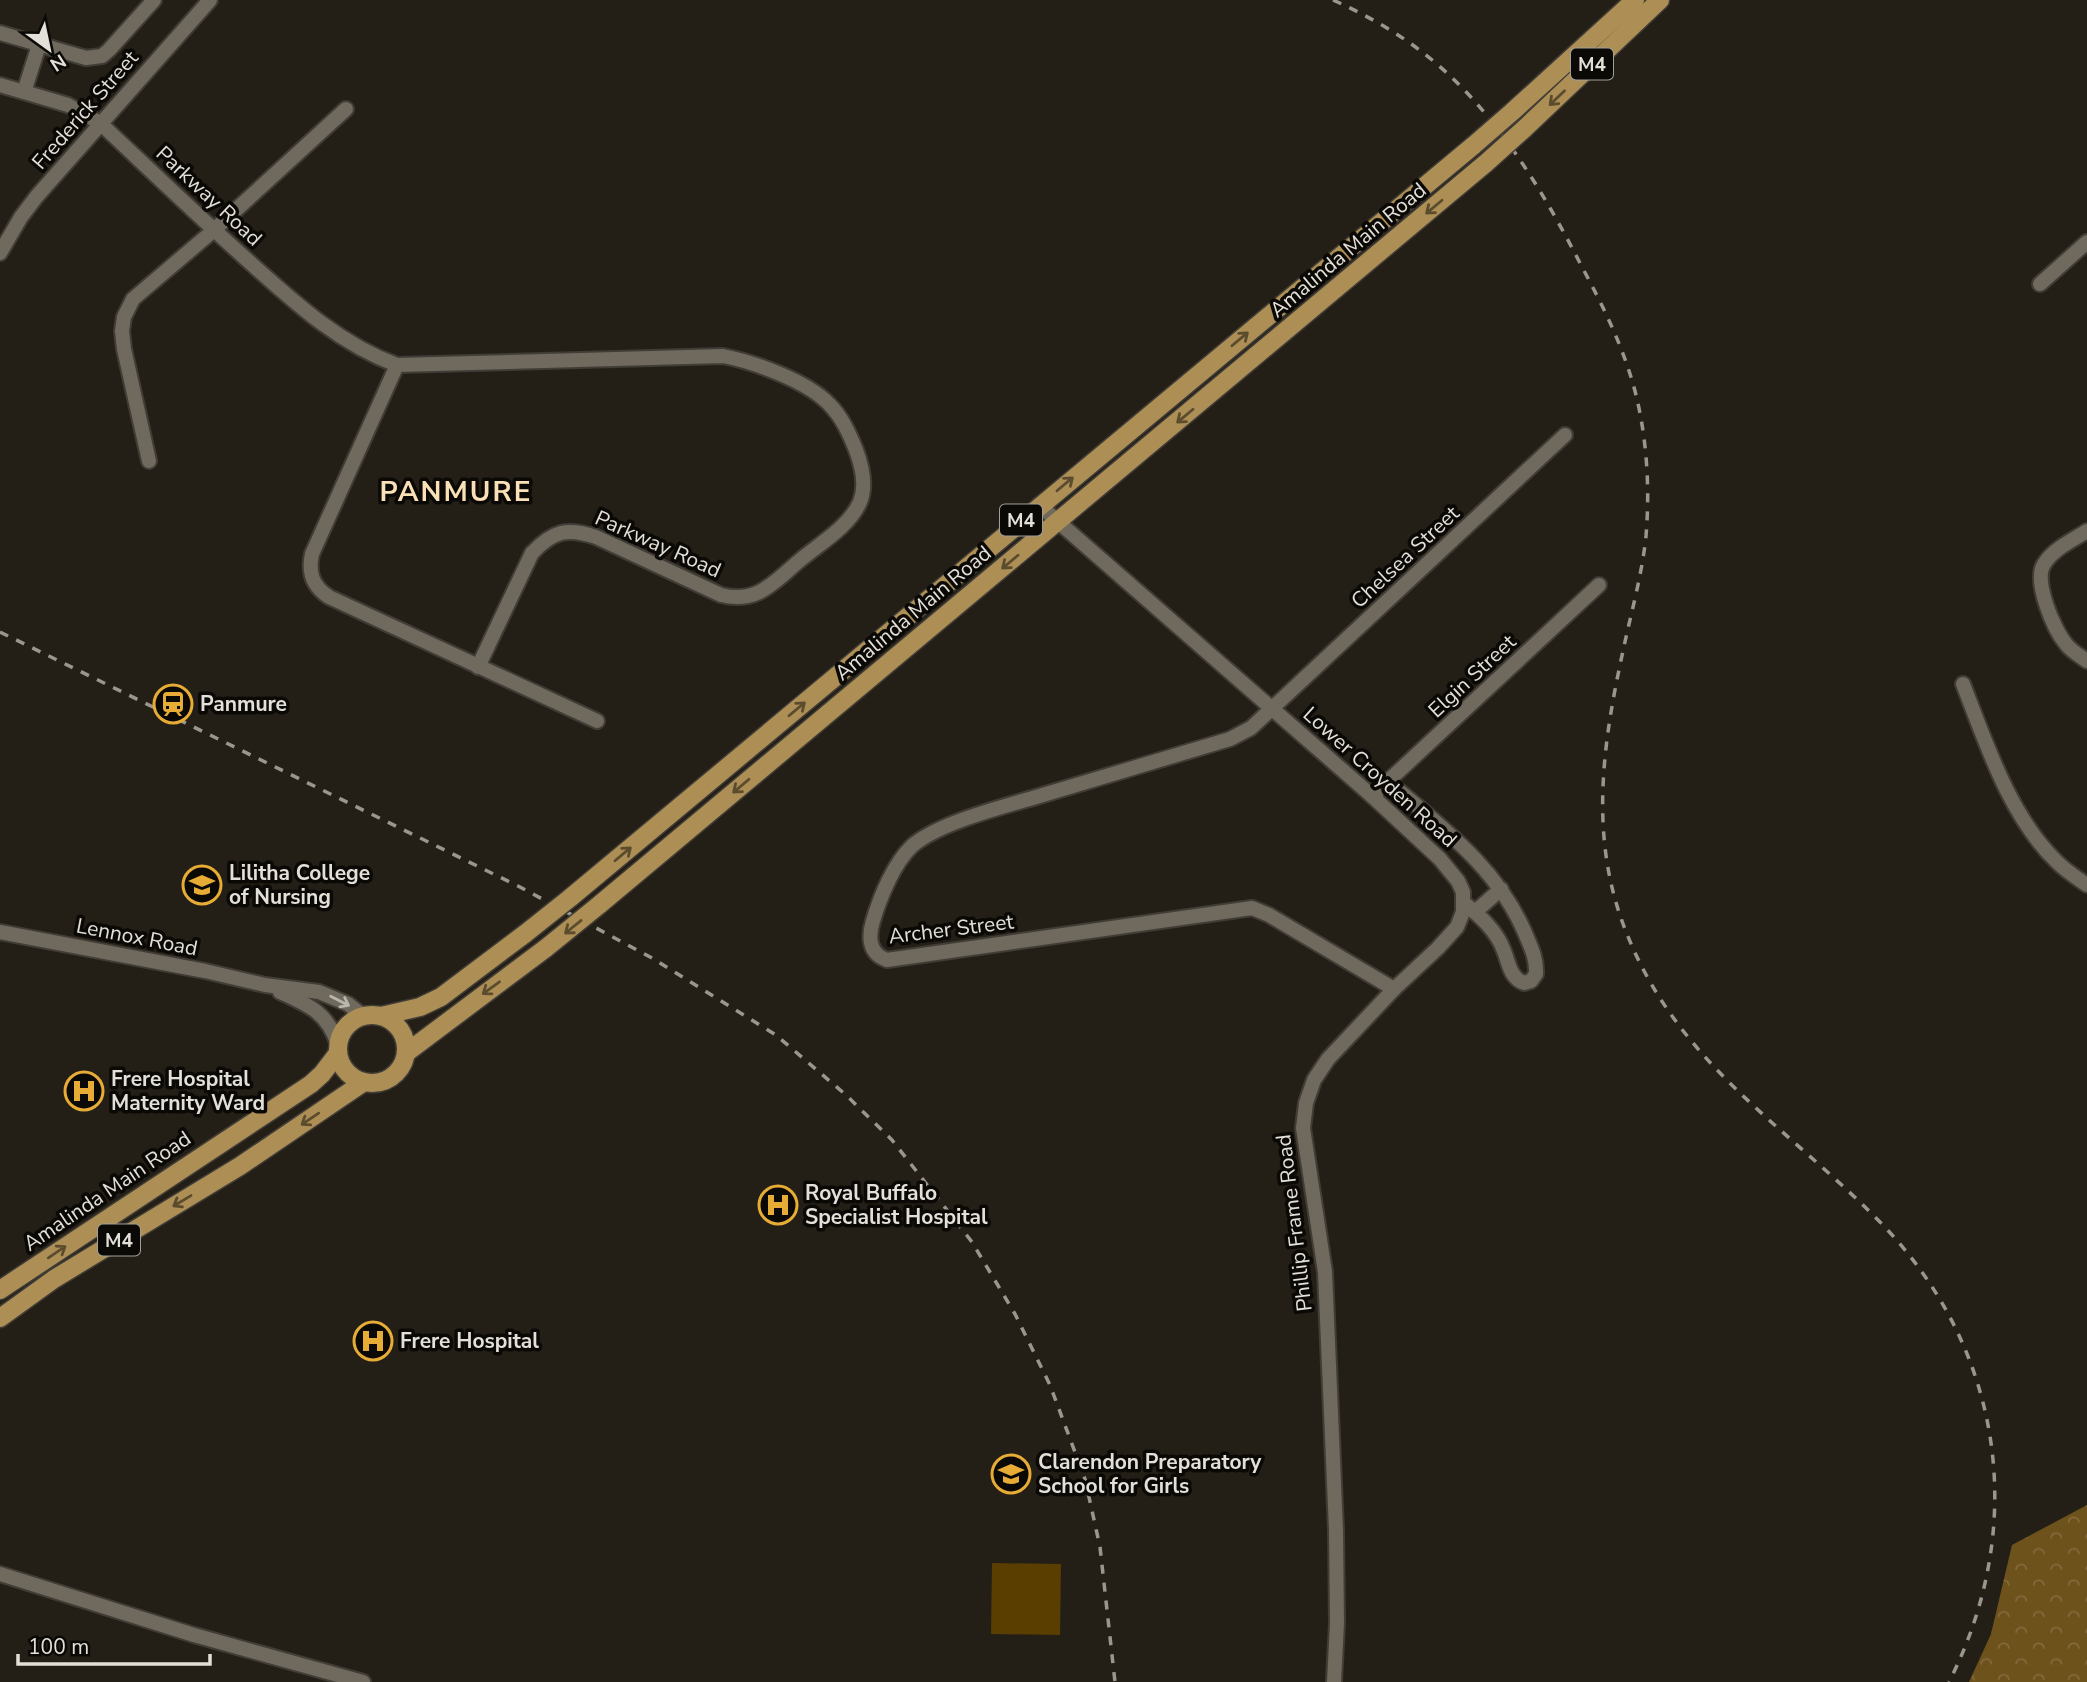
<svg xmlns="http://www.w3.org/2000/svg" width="2087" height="1682" font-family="'Nunito Sans',sans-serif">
<defs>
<pattern id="forest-crowns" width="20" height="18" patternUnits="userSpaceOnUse" patternTransform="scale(1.75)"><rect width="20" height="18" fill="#6e521c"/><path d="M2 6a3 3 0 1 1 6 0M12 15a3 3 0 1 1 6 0" fill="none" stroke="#836a3c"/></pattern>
</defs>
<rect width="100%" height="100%" fill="#241f16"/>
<polygon fill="url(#forest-crowns)" points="2087,1505 2087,1682 1969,1682 1991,1634 2012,1545"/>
<polygon fill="#593e00" points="992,1563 1061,1564 1060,1635 991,1634"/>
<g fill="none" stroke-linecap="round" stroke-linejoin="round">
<defs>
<g id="minor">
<polyline points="0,33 86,58 102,56 109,50 154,0"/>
<path d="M0,85l68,20 32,18c48,45 96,91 145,135 47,42 92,85 152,107l326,-9c31,6 84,25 106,48 13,13 20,29 27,46 6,16 11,35 4,52 -11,25 -41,42 -61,59 -26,22 -42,43 -78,34l-125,-58c-29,-10 -43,-6 -64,16l-54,114"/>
<polyline points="24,92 39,45"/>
<polyline points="0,253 21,217 37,196 210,0"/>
<polyline points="2040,284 2087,242"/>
<path d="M397,365l-85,189c-4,18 0,32 17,43l268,124"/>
<polyline points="149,461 124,349 122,331 124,317 133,299 214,230 346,109"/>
<polyline points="1039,505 1372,796 1440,859 1458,881 1463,892 1463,912 1457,927 1438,948 1394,989 1328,1059 1314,1080 1306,1103 1303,1128 1325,1272 1336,1530 1337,1623 1334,1682"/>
<path d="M2087,531c-14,9 -34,18 -43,33 -11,17 10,66 22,80 5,7 14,12 21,17"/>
<path d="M1963,684c23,59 47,133 94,178 9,9 20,16 30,23"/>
<path d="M1389,782c53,46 108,85 136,151 6,14 12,26 11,41l-5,7 -7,2c-14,-5 -15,-20 -20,-32 -7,-20 -24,-35 -40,-48"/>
<polyline points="1372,796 1599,585"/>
<polyline points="1475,912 1501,889"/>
<polyline points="0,932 205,971 265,985 319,992 348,1004 363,1016"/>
<path d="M1394,989l-125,-74 -17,-7 -365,52c-18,-6 -19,-23 -14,-39 7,-24 21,-58 39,-75 26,-23 90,-39 124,-49 65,-19 129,-39 194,-58l21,-11 314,-293"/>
<path d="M280,992c29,13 48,21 58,53"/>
<polyline points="0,1574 194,1635 363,1682"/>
</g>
<g id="major">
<polyline points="1512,112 1635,0"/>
<polyline points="1524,129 1660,0"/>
<polyline points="570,898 1474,145"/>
<polyline points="599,905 1486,163"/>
<circle cx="372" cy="1049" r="34"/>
<polyline points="381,1016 420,1007 441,997 526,933"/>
<polyline points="406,1053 546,948"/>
<polyline points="0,1290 311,1084 322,1074 338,1053"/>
<polyline points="0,1318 54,1279 240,1166 364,1082"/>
</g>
</defs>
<use href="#minor" stroke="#403c36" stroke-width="18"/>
<use href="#major" stroke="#403c36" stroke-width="21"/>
<use href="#minor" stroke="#6f695e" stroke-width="14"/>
<use href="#major" stroke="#ad8f55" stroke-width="18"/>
<g stroke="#9a968f" stroke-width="3.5" stroke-dasharray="9 9" stroke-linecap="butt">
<path d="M1333,0c42,19 81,42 115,74 56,52 98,123 133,191 22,41 42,81 54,126 12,47 15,97 11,145 -4,39 -15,77 -23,115 -20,91 -33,181 -1,270 50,139 160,201 258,301 123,126 149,303 69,460"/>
<polyline points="0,632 518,886 652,958 776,1035 846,1095 892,1140 972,1242 1015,1314 1050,1385 1085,1479 1100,1547 1115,1682"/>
</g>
<defs>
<g id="major-bridge">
<polyline points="1474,145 1512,112"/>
<polyline points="1486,163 1524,129"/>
<polyline points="526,933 570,898"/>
<polyline points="546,948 599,905"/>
</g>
</defs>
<use href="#major-bridge" stroke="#403c36" stroke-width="21" stroke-linecap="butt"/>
<use href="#major-bridge" stroke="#ad8f55" stroke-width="18"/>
</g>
<defs><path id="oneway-shaft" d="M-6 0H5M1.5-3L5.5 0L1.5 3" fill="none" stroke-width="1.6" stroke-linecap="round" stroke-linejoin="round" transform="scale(1.75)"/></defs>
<g stroke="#5c4c2e">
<use href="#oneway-shaft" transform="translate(1557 98) rotate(136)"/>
<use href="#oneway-shaft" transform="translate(1434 207) rotate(140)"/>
<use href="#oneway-shaft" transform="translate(1240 339) rotate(-40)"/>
<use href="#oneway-shaft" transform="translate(1185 416) rotate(140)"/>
<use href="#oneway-shaft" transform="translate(1065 484) rotate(-40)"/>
<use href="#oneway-shaft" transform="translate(1010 562) rotate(140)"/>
<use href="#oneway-shaft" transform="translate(797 709) rotate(-40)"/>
<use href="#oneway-shaft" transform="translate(741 786) rotate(140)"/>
<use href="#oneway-shaft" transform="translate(623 854) rotate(-40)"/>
<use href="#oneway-shaft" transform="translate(573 927) rotate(141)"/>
<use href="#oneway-shaft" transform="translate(491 988) rotate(144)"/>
<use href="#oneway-shaft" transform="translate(310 1119) rotate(146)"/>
<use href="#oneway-shaft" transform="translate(182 1201) rotate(149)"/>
<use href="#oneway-shaft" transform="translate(57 1252) rotate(-34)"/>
</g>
<use stroke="#bab6ae" href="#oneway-shaft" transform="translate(340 1001) rotate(27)"/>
<defs>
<symbol id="station-ring" viewBox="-11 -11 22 22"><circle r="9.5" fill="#0b0906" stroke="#e6ac36" stroke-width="1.5"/><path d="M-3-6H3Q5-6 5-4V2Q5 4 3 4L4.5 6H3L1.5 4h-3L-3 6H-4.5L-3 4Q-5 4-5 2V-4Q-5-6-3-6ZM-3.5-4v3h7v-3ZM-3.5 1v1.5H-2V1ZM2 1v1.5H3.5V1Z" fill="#e6ac36"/></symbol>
<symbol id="university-ring" viewBox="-11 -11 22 22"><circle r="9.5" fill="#0b0906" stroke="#e6ac36" stroke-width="1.5"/><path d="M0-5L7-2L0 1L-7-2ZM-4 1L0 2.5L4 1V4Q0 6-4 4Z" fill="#e6ac36"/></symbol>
<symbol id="hospital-ring" viewBox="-11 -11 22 22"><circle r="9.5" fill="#0b0906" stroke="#e6ac36" stroke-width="1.5"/><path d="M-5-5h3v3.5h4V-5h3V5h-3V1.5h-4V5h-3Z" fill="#e6ac36"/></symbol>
<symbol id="school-ring" viewBox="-11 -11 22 22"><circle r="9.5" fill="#0b0906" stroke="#e6ac36" stroke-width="1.5"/><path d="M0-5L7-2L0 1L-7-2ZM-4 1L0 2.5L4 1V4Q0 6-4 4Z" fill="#e6ac36"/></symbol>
</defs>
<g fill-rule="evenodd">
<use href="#station-ring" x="151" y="682" width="44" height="44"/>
<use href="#university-ring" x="180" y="863" width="44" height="44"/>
<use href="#hospital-ring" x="62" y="1069" width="44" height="44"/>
<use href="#hospital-ring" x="756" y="1183" width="44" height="44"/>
<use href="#hospital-ring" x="351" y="1319" width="44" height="44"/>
<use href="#school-ring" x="989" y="1452" width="44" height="44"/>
</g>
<g text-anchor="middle" stroke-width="7" stroke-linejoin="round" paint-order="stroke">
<g fill="#0b0906" stroke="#a29f9a" stroke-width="2">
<rect x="1571" y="48.5" width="42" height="31" rx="5"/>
<rect x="1000" y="504.5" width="42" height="31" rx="5"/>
<rect x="98" y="1224.5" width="42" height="31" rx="5"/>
</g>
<g font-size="19" font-weight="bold" fill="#e3dfd9">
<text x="1592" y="71">M4</text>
<text x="1021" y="527">M4</text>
<text x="119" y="1247">M4</text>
</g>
<g font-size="21" fill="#e3dfd9" stroke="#0b0906">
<text transform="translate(85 110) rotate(-49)" y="7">Frederick Street</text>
<text transform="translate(209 196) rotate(43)" y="7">Parkway Road</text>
<text transform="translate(1348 250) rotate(-40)" y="7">Amalinda Main Road</text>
<text transform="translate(658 544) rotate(24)" y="7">Parkway Road</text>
<text transform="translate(1405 557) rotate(-43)" y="7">Chelsea Street</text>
<text transform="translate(913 613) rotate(-40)" y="7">Amalinda Main Road</text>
<text transform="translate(1472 676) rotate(-43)" y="7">Elgin Street</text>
<text transform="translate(1380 777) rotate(42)" y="7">Lower Croyden Road</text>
<text transform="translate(951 929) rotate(-7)" y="7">Archer Street</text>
<text transform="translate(137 937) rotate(11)" y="7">Lennox Road</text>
<text transform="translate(107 1191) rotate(-34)" y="7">Amalinda Main Road</text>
<text transform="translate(1294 1223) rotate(-97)" y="7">Phillip Frame Road</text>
</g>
<g font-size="21" font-weight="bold" fill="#e3dfd9" stroke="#0b0906" text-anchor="start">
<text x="200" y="711">Panmure</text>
<text x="229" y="880">Lilitha College<tspan x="229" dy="24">of Nursing</tspan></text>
<text x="111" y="1086">Frere Hospital<tspan x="111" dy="24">Maternity Ward</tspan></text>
<text x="805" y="1200">Royal Buffalo<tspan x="805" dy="24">Specialist Hospital</tspan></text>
<text x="400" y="1348">Frere Hospital</text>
<text x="1038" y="1469">Clarendon Preparatory<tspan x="1038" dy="24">School for Girls</tspan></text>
</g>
<g font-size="28" font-weight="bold" letter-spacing="2" fill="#f9e0b7" stroke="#0b0906">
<text x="456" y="501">PANMURE</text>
</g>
</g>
<g transform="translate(49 49) rotate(147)" stroke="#0b0906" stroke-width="5" paint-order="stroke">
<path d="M0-5L12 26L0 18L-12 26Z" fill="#e3dfd9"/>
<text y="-10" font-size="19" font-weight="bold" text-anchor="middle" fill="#e3dfd9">N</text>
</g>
<path d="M18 1654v10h192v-10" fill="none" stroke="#e3dfd9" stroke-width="3.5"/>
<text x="28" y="1654" font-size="21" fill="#e3dfd9" stroke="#0b0906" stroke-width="5" paint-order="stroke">100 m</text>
</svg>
